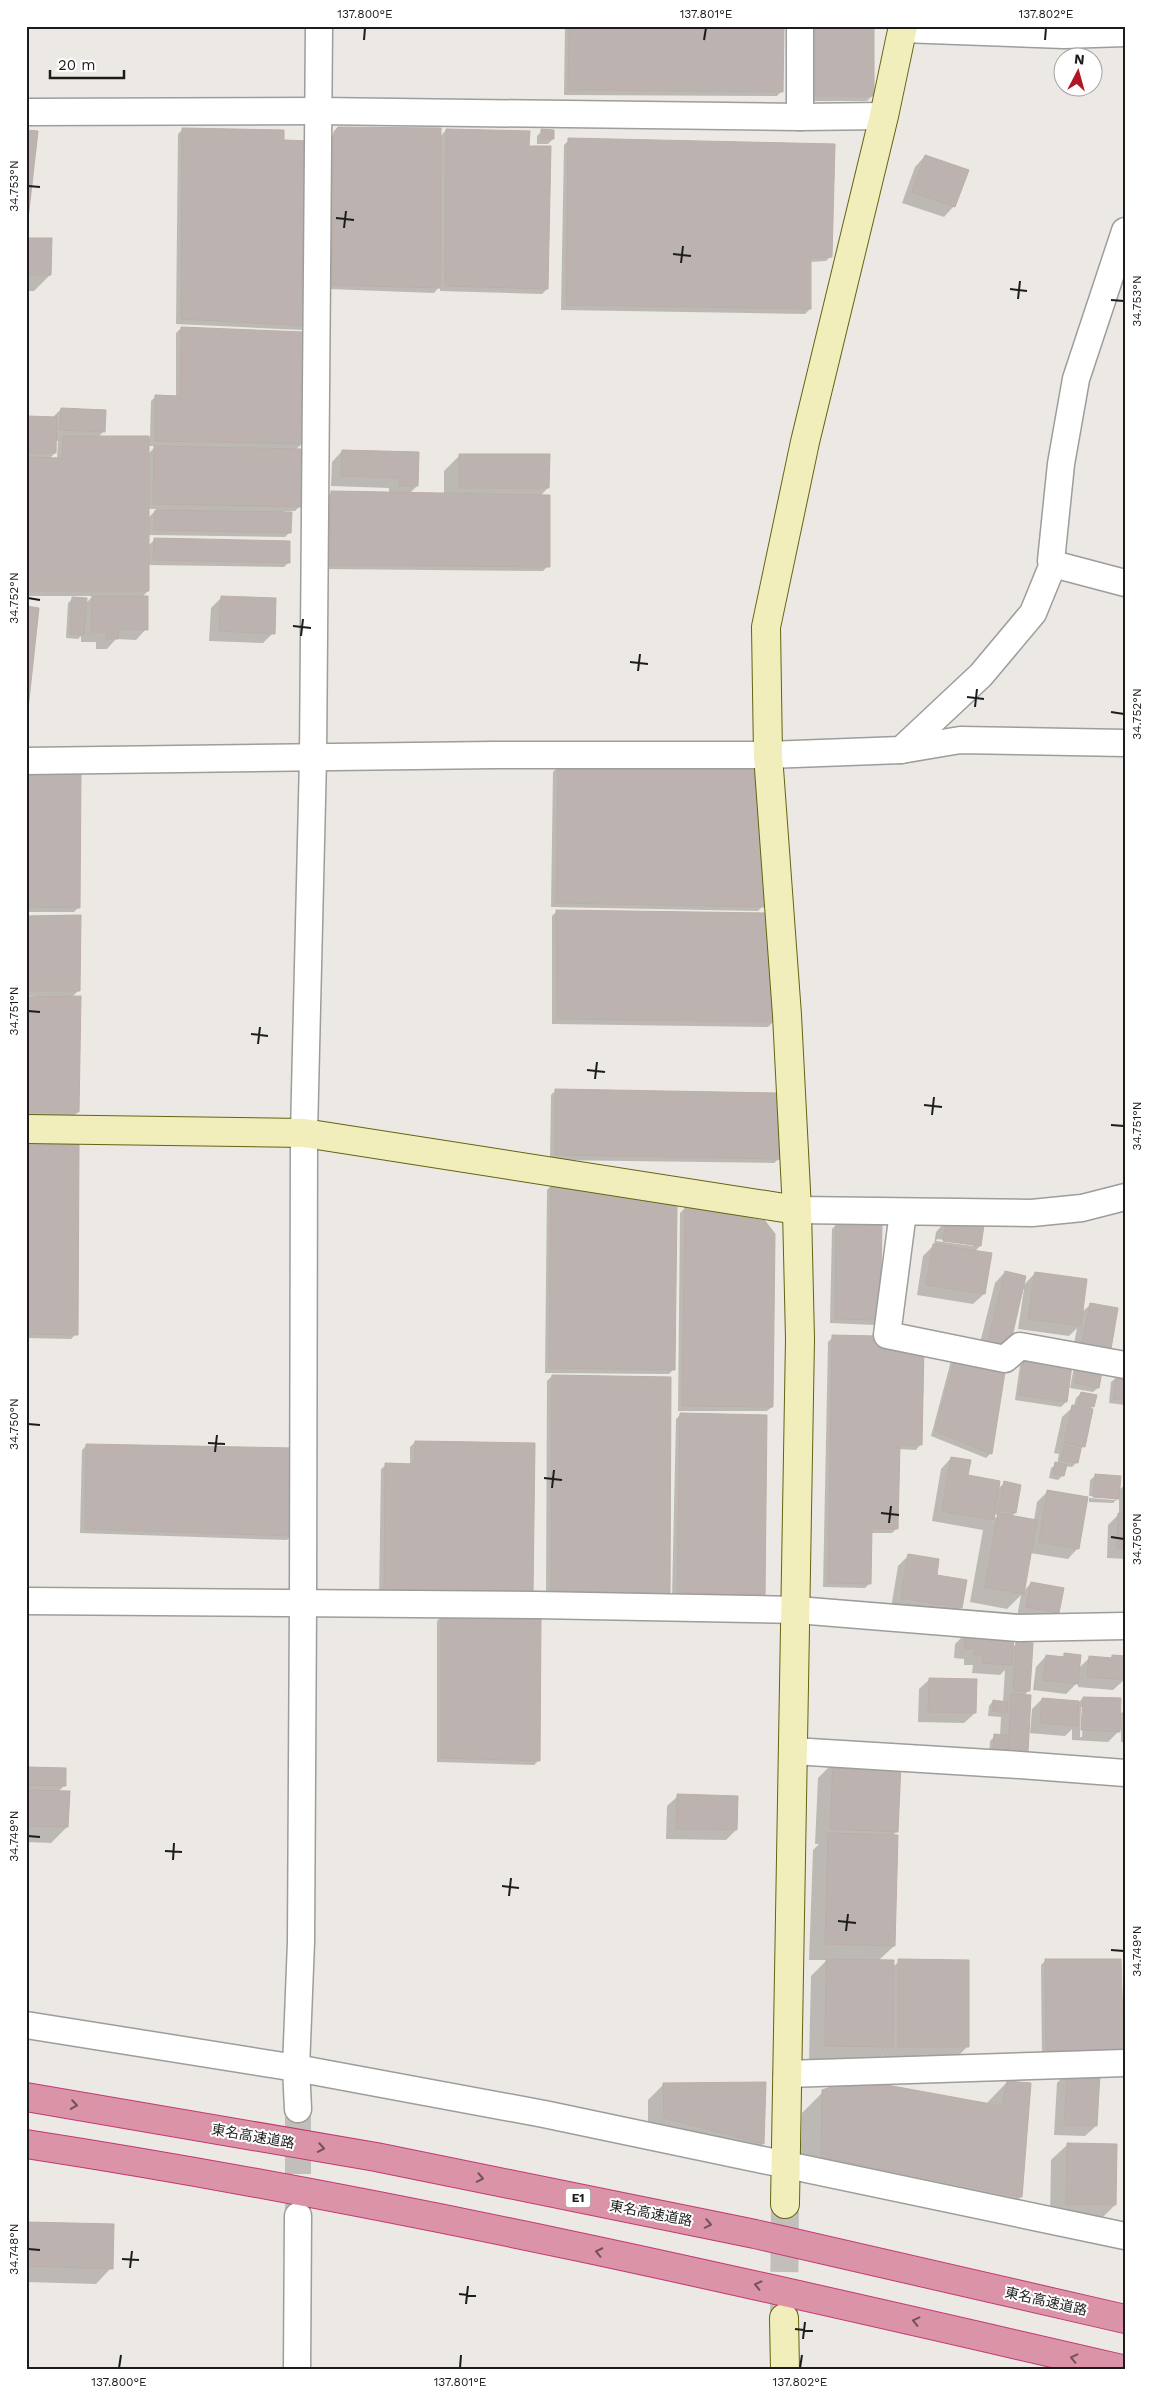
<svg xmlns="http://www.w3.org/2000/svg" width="1151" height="2395" font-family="'Work Sans','Noto Sans JP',sans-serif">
<rect width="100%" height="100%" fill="#ece8e3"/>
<g fill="#0003" fill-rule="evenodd">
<polygon points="565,26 783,26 781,92 777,96 564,95"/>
<polygon points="811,26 873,26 872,96 867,101 811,101"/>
<polygon points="339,128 440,137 446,130 528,148 547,289 542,294 440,291 440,286 434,293 328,289 330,138"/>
<polygon points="183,129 306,325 302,330 176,324 178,134"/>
<polygon points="542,131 553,139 548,144 537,144 537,136"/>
<polygon points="569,140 831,256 826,261 810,262 810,309 805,314 561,310 564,145"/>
<polygon points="925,156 954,206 944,217 902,203 915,167"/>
<polygon points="26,239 50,275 34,291 26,291"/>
<path d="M181,328l121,116 -7,6 5,56 -5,5h-11l6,21 -5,5 -137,-2v11l6,-6 135,22 -5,5 -136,-2v26l-7,7 5,31 -10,11 -20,-1 -9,10h-11v-7h-15v-6l-3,3 -12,-1 2,-35 5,-5 12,6 8,-8h-67v-178h26l9,-9 43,22 -6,6h52l1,-36 4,-4h21v-64zM55,440l3,1 -1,18h-8l6,-6zM148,446h8l-8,8zM148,509h9l-9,9z"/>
<polygon points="342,451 417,486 409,494 444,494 444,471 460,455 548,488 540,496 548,566 543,571 325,569 326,498 331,493 389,494 389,488 331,486 332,462"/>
<polygon points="222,597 273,633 263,643 209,641 211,608"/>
<polygon points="558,767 763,906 758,911 551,907 553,772"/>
<polygon points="26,773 79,907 74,912 26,912"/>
<polygon points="557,911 773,1022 768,1027 552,1024 552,916"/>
<polygon points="26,917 79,990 72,997 78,1112 73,1117 26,1117 26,998 33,998 33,996 26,996"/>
<polygon points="556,1090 779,1159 774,1163 550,1160 551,1095"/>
<polygon points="26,1143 76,1334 71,1339 26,1338"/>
<polygon points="552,1185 674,1369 669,1374 545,1373 547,1190"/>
<polygon points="685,1208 772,1407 767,1411 678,1411 680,1213"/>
<path d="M946,1221l34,25 -6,6 16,2 -6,40 -11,10 -56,-9 6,-39 11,-11 2,-13zM937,1239l36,5v2l-37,-5z"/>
<polygon points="837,1224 879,1320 874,1325 830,1323 832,1229"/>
<polygon points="1005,1272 1023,1286 1035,1273 1081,1313 1090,1305 1109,1349 1099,1359 1072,1354 1077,1328 1069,1336 1018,1329 1024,1289 1022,1289 1008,1349 977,1355 995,1283"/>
<polygon points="833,1337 875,1347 920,1445 916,1450 898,1449 897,1528 892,1533 871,1533 870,1583 865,1588 823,1587 828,1342"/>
<polygon points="956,1356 991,1453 986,1458 931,1436 951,1361"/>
<polygon points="1025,1360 1071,1367 1066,1402 1061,1407 1015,1400 1020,1365"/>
<polygon points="1074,1367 1102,1367 1098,1388 1093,1392 1070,1388"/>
<polygon points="552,1376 669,1594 664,1599 546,1596 547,1381"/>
<polygon points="1116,1378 1125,1378 1125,1405 1109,1403 1111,1382"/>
<polygon points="1081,1393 1093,1406 1089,1410 1083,1447 1079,1451 1077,1462 1072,1467 1065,1466 1063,1475 1058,1480 1049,1478 1051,1468 1057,1464 1059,1454 1054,1453 1062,1417 1074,1406 1076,1398"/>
<polygon points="681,1414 764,1596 759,1601 672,1597 676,1419"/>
<polygon points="415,1442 534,1444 379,1597 381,1469 386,1465 410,1465 410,1447"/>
<polygon points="87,1445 292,1535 287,1540 80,1533 82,1450"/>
<path d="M951,1458l15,18 31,14 7,-7 16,3 -5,27 -4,4 23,4 3,-19 10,-10 31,56 -10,11 -38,-6 -7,39 8,-9 27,29 -10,11 -31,-6 4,-22 -14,14 -37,-7 13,-72 -51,-9 9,-52zM993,1514l5,1 -6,6z"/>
<polygon points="1095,1476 1119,1490 1125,1485 1125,1559 1107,1558 1108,1525 1119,1514 1119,1497 1113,1503 1089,1502 1089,1498 1115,1500 1115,1497 1089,1496 1090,1480"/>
<polygon points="908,1556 936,1576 961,1607 951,1618 891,1608 898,1566"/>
<polygon points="442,1616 539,1760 534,1765 437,1762 437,1621"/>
<path d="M966,1633l46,15 5,-5 11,48 -4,5 4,37h2l2,-24 10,-10 37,3 4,-4 36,17 6,-5v32h-4v-13l-13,13 -36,-2v-11l-7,7 -37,-3 -39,23 1,-15 5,-5h5l1,-19 -13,-1 1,-10 4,-5 10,1 2,-32 -5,5 -28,-2 1,-8h-9v-6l-10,-1 1,-14zM1081,1707h3l-2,30h-2z"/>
<polygon points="1064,1655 1079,1668 1090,1657 1110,1659 1112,1656 1125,1657 1125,1691 1123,1691 1124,1680 1113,1690 1078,1687 1078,1682 1066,1694 1033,1690 1036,1667 1046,1656 1061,1658"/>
<polygon points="930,1679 975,1713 964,1723 918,1722 919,1689"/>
<polygon points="834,1762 897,1831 892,1836 894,1946 878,1961 893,1967 899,1961 968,2046 952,2062 883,2062 883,2055 876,2062 809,2061 811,1976 827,1960 809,1960 813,1850 819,1844 815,1844 818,1778"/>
<polygon points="29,1769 64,1786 58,1792 67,1827 51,1843 26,1842 26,1771"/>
<polygon points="678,1796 736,1830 726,1840 666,1839 667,1806"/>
<polygon points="1046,1960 1120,1960 1042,2062 1041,1965"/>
<polygon points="1067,2073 1096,2126 1085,2136 1054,2135 1057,2083"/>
<polygon points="1007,2082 1021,2197 1000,2217 800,2178 802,2113 823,2092 986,2104"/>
<polygon points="664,2084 763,2144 747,2159 648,2134 648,2100"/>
<polygon points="1067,2145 1115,2205 1099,2221 1050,2220 1051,2160"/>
<polygon points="26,2223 111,2268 96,2284 26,2282"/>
</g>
<g fill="#bcb3b0" stroke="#bcaea7">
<polygon points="569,26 784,26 783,92 568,90"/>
<rect x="815" y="26" width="59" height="70"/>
<polygon points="338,127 441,128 440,288 332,285 334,132"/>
<polygon points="182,128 284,130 284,140 311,141 308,326 181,319"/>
<polygon points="446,129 530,131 529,146 551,146 548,289 445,286"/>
<polygon points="541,129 554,130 554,139 541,139"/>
<polygon points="26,130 38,131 27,228 26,228"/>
<polygon points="568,138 835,144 832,257 811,258 811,309 566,305"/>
<polygon points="925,155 969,170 955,207 912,192"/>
<polygon points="26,238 52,238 51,275 26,275"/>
<polygon points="181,327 304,332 303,444 155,441 155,395 180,396"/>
<polygon points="61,408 106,410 105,432 60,430"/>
<polygon points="26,416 57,417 56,453 26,453"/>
<polygon points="63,436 149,436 149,591 26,591 26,457 62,458"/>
<polygon points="154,446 302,449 301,507 153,504"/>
<polygon points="342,450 419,452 418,486 399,486 399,478 341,476"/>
<polygon points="459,454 550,454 549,488 459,488"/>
<polygon points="331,491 550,495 550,567 330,565"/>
<polygon points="155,510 292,512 291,533 154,530"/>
<polygon points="154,538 290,541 290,563 153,560"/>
<polygon points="92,596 148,596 148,630 119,629 118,639 106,639 106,632 91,632"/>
<polygon points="221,596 276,598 275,634 219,631"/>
<polygon points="72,597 87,598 84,635 70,634"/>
<polygon points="26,606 39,608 26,728"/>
<polygon points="755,765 764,907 556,903 558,766"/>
<polygon points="26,771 81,771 80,908 26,907"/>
<polygon points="556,910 767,913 774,1022 557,1019"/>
<polygon points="81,915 80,991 26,991 26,916"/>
<polygon points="81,996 79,1112 26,1112 26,997"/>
<polygon points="555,1089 776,1093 780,1159 555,1155"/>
<polygon points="26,1142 79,1142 78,1335 26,1334"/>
<polygon points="551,1184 677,1206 675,1370 549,1368"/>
<polygon points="685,1206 765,1221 775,1234 773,1407 682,1406"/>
<polygon points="946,1220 984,1225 981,1246 943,1241"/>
<polygon points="836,1223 882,1224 880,1320 835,1319"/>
<polygon points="933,1244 992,1253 985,1294 926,1285"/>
<polygon points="1005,1271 1026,1276 1009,1350 987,1345"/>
<polygon points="1035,1272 1087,1279 1081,1326 1028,1319"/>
<polygon points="1090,1303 1118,1308 1111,1349 1082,1344"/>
<polygon points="832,1335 876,1336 876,1346 924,1347 922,1445 900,1445 898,1529 872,1528 871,1584 828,1583"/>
<polygon points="956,1355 1006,1366 992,1454 935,1431"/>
<polygon points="1024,1359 1072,1365 1067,1402 1019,1395"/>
<polygon points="1078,1361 1103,1366 1099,1388 1075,1383"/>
<polygon points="552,1375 671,1377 670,1594 551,1591"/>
<polygon points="1116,1376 1125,1377 1125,1400 1113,1399"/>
<polygon points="1081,1392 1097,1395 1094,1407 1078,1404"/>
<polygon points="1072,1405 1093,1409 1085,1447 1064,1443"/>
<polygon points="680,1413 767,1415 765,1596 677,1592"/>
<polygon points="415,1441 535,1443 533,1594 384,1592 385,1463 414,1464"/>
<polygon points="86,1444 293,1448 293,1536 85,1529"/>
<polygon points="1064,1446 1081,1449 1078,1463 1061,1460"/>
<polygon points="951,1457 971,1460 968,1475 1000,1481 994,1520 942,1511"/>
<polygon points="1055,1462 1067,1465 1064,1476 1053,1474"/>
<polygon points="1095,1474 1121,1476 1119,1499 1093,1497"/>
<polygon points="1004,1481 1021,1485 1016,1513 998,1510"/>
<polygon points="1047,1490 1088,1497 1079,1549 1039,1542"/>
<polygon points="998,1513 1037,1520 1024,1594 985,1587"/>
<polygon points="1118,1513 1125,1514 1125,1549 1117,1548"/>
<polygon points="908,1554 939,1559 937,1575 967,1580 962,1608 901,1598"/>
<polygon points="1031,1582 1064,1588 1059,1613 1026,1607"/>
<polygon points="441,1615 541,1617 540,1761 441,1758"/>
<polygon points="965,1632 1014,1636 1012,1665 982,1663 983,1655 974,1655 974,1649 964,1648"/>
<polygon points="1016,1642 1033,1643 1030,1691 1013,1691"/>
<polygon points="1064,1653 1081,1655 1078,1684 1043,1680 1046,1655 1064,1657"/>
<polygon points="1112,1655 1125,1656 1125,1680 1087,1677 1089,1656 1112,1658"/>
<polygon points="929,1678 977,1679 976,1713 928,1712"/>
<polygon points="1011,1694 1031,1695 1028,1753 1008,1752"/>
<polygon points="1083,1697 1121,1698 1120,1732 1081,1730"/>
<polygon points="1042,1698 1079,1701 1077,1726 1040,1723"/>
<polygon points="993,1700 1008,1702 1007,1713 992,1711"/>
<polygon points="994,1734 1009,1735 1008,1752 993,1751"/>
<polygon points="833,1761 901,1764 898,1832 830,1829"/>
<polygon points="28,1767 66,1768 66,1786 28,1785"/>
<polygon points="26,1790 70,1791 68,1827 26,1826"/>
<polygon points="677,1794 738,1796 737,1830 676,1829"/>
<polygon points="828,1833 898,1835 895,1946 825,1944"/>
<polygon points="826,1959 894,1960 893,2047 825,2046"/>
<polygon points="898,1959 969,1960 969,2047 898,2047"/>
<polygon points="1045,1959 1121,1959 1124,2057 1046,2058"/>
<polygon points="1067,2072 1100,2073 1097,2126 1064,2125"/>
<polygon points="854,2079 1002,2106 1007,2081 1031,2083 1022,2197 821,2157 822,2090"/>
<polygon points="766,2082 764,2144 664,2118 663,2083"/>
<polygon points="1067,2143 1117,2144 1116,2205 1066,2204"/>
<polygon points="26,2222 114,2224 113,2269 26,2266"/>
</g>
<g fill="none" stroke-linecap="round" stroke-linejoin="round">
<polyline stroke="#c2bfbb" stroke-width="26" stroke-dasharray="26 13" stroke-linecap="butt" points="298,2213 298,2109"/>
<polyline stroke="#c2bfbb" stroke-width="28" stroke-dasharray="28 14" stroke-linecap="butt" points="784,2314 785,2204"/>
<defs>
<g id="street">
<polyline points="902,29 1064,35 1125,33"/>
<polyline points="26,112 319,111 800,117 884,116"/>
<polyline points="800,117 800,26"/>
<polyline points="1053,564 1125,583"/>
<polyline points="901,750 960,740 1125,743"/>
<polyline points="26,761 494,755 768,755 901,750 981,675 1033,613 1053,564 1051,561 1061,464 1076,379 1125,231"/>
<polyline points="797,1210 1032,1213 1082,1208 1125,1197"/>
<polyline points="903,1212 887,1335 1005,1359 1020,1346 1125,1365"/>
<polyline points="26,1601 536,1605 797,1610 1019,1628 1125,1626"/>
<polyline points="793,1751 1020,1765 1125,1773"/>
<polyline points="26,2025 296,2068 544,2114 1125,2236"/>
<polyline points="787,2074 1125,2063"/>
<polyline points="298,2109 296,2068 301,1942 303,1603 304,1133 313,758 319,26"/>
<polyline points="297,2369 298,2216"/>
</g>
<g id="secondary">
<polyline points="26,1129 304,1133 797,1210"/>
<polyline points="785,2204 800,1339 797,1210 787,1015 768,755 766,627 805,442 884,116 903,26"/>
<polyline points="784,2318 785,2369"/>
</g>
<g id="highway">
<polyline points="26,2097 376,2157 755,2234 1125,2319"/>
<path d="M26,2144c369,57 733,141 1096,225"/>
</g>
</defs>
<use href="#street" stroke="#9d9d9d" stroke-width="29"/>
<use href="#secondary" stroke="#646411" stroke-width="30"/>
<use href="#highway" stroke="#c23875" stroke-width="30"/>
<use href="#street" stroke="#fff" stroke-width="26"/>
<use href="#secondary" stroke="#f1eebb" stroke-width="28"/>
<use href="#highway" stroke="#db93a7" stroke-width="28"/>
</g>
<defs><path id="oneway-chevron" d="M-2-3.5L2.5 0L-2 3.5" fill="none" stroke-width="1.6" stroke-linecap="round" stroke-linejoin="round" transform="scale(1.25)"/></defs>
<g stroke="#72525b">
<use href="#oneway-chevron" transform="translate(74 2105) rotate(9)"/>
<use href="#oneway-chevron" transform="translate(321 2148) rotate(10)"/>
<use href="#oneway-chevron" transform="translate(480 2178) rotate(11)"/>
<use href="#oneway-chevron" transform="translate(708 2224) rotate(11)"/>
<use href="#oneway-chevron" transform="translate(599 2252) rotate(-168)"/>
<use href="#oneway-chevron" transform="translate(758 2285) rotate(-167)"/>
<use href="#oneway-chevron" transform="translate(916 2321) rotate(-167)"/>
<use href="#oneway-chevron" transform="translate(1074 2358) rotate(-167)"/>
</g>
<path fill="none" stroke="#1c1c1c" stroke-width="2" d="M364,40l1,-12M704,40l2,-12M1045,40l1,-12M28,186l12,1M336,218l18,2M344,228l2,-17M673,254l18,2M681,263l2,-17M1010,289l17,2M1018,299l2,-18M1111,300l13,1M28,598l12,2M293,626l18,2M301,636l2,-17M630,662l18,2M638,671l2,-17M967,697l17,2M975,707l2,-18M1111,712l13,2M28,1011l12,1M251,1034l17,2M258,1044l2,-17M587,1070l18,2M595,1079l2,-17M924,1105l18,2M932,1115l2,-18M1111,1125l13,1M28,1424l12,1M208,1443l17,1M215,1452l2,-17M544,1478l18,2M552,1488l2,-18M881,1513l18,2M889,1523l2,-17M1111,1537l13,2M28,1836l12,1M165,1851l17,1M173,1860l1,-17M502,1886l17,2M509,1896l2,-18M838,1921l18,2M846,1931l2,-17M1111,1950l13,1M28,2249l12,1M122,2259l17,1M130,2268l2,-17M459,2294l17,2M466,2304l2,-18M795,2329l18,2M803,2339l2,-17M119,2368l2,-13M460,2368l1,-13M800,2368l2,-13"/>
<g text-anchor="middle" stroke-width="4" stroke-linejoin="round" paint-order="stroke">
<rect fill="#fff" stroke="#606060" stroke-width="1" x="565.5" y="2188.5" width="25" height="19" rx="4"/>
<g font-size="12" font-weight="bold" fill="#1c1c1c">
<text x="578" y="2202">E1</text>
</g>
<g font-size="14" fill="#1c1c1c" stroke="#fff">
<text transform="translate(253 2136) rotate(10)" y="5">東名高速道路</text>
<text transform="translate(651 2213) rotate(11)" y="5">東名高速道路</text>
<text transform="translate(1046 2301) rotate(13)" y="5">東名高速道路</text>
</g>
</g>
<rect width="1151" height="2395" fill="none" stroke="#ffffff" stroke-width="55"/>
<g transform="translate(1078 72) rotate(6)"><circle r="24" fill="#ffffff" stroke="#a4a4a4"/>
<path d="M0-4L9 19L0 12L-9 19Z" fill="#b01726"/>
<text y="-8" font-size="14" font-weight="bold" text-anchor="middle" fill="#1c1c1c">N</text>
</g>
<path d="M50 70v8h74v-8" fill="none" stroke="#1c1c1c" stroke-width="2.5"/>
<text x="58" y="70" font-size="15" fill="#1c1c1c" stroke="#ffffff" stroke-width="4" paint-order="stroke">20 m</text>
<rect x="28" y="28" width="1096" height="2340" fill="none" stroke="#1c1c1c" stroke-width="2"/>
<g font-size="12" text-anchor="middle" fill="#1c1c1c">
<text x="365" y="18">137.800°E</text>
<text x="706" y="18">137.801°E</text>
<text x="1046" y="18">137.802°E</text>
<text transform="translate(14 186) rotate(-90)" y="4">34.753°N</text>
<text transform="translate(1137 301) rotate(-90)" y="4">34.753°N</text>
<text transform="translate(14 598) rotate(-90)" y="4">34.752°N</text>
<text transform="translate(1137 714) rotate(-90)" y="4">34.752°N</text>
<text transform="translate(14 1011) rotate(-90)" y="4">34.751°N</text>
<text transform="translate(1137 1126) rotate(-90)" y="4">34.751°N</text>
<text transform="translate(14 1424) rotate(-90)" y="4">34.750°N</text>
<text transform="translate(1137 1539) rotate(-90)" y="4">34.750°N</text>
<text transform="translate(14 1836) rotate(-90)" y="4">34.749°N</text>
<text transform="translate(1137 1951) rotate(-90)" y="4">34.749°N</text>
<text transform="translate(14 2249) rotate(-90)" y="4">34.748°N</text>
<text x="119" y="2386">137.800°E</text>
<text x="460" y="2386">137.801°E</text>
<text x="800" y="2386">137.802°E</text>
</g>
</svg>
